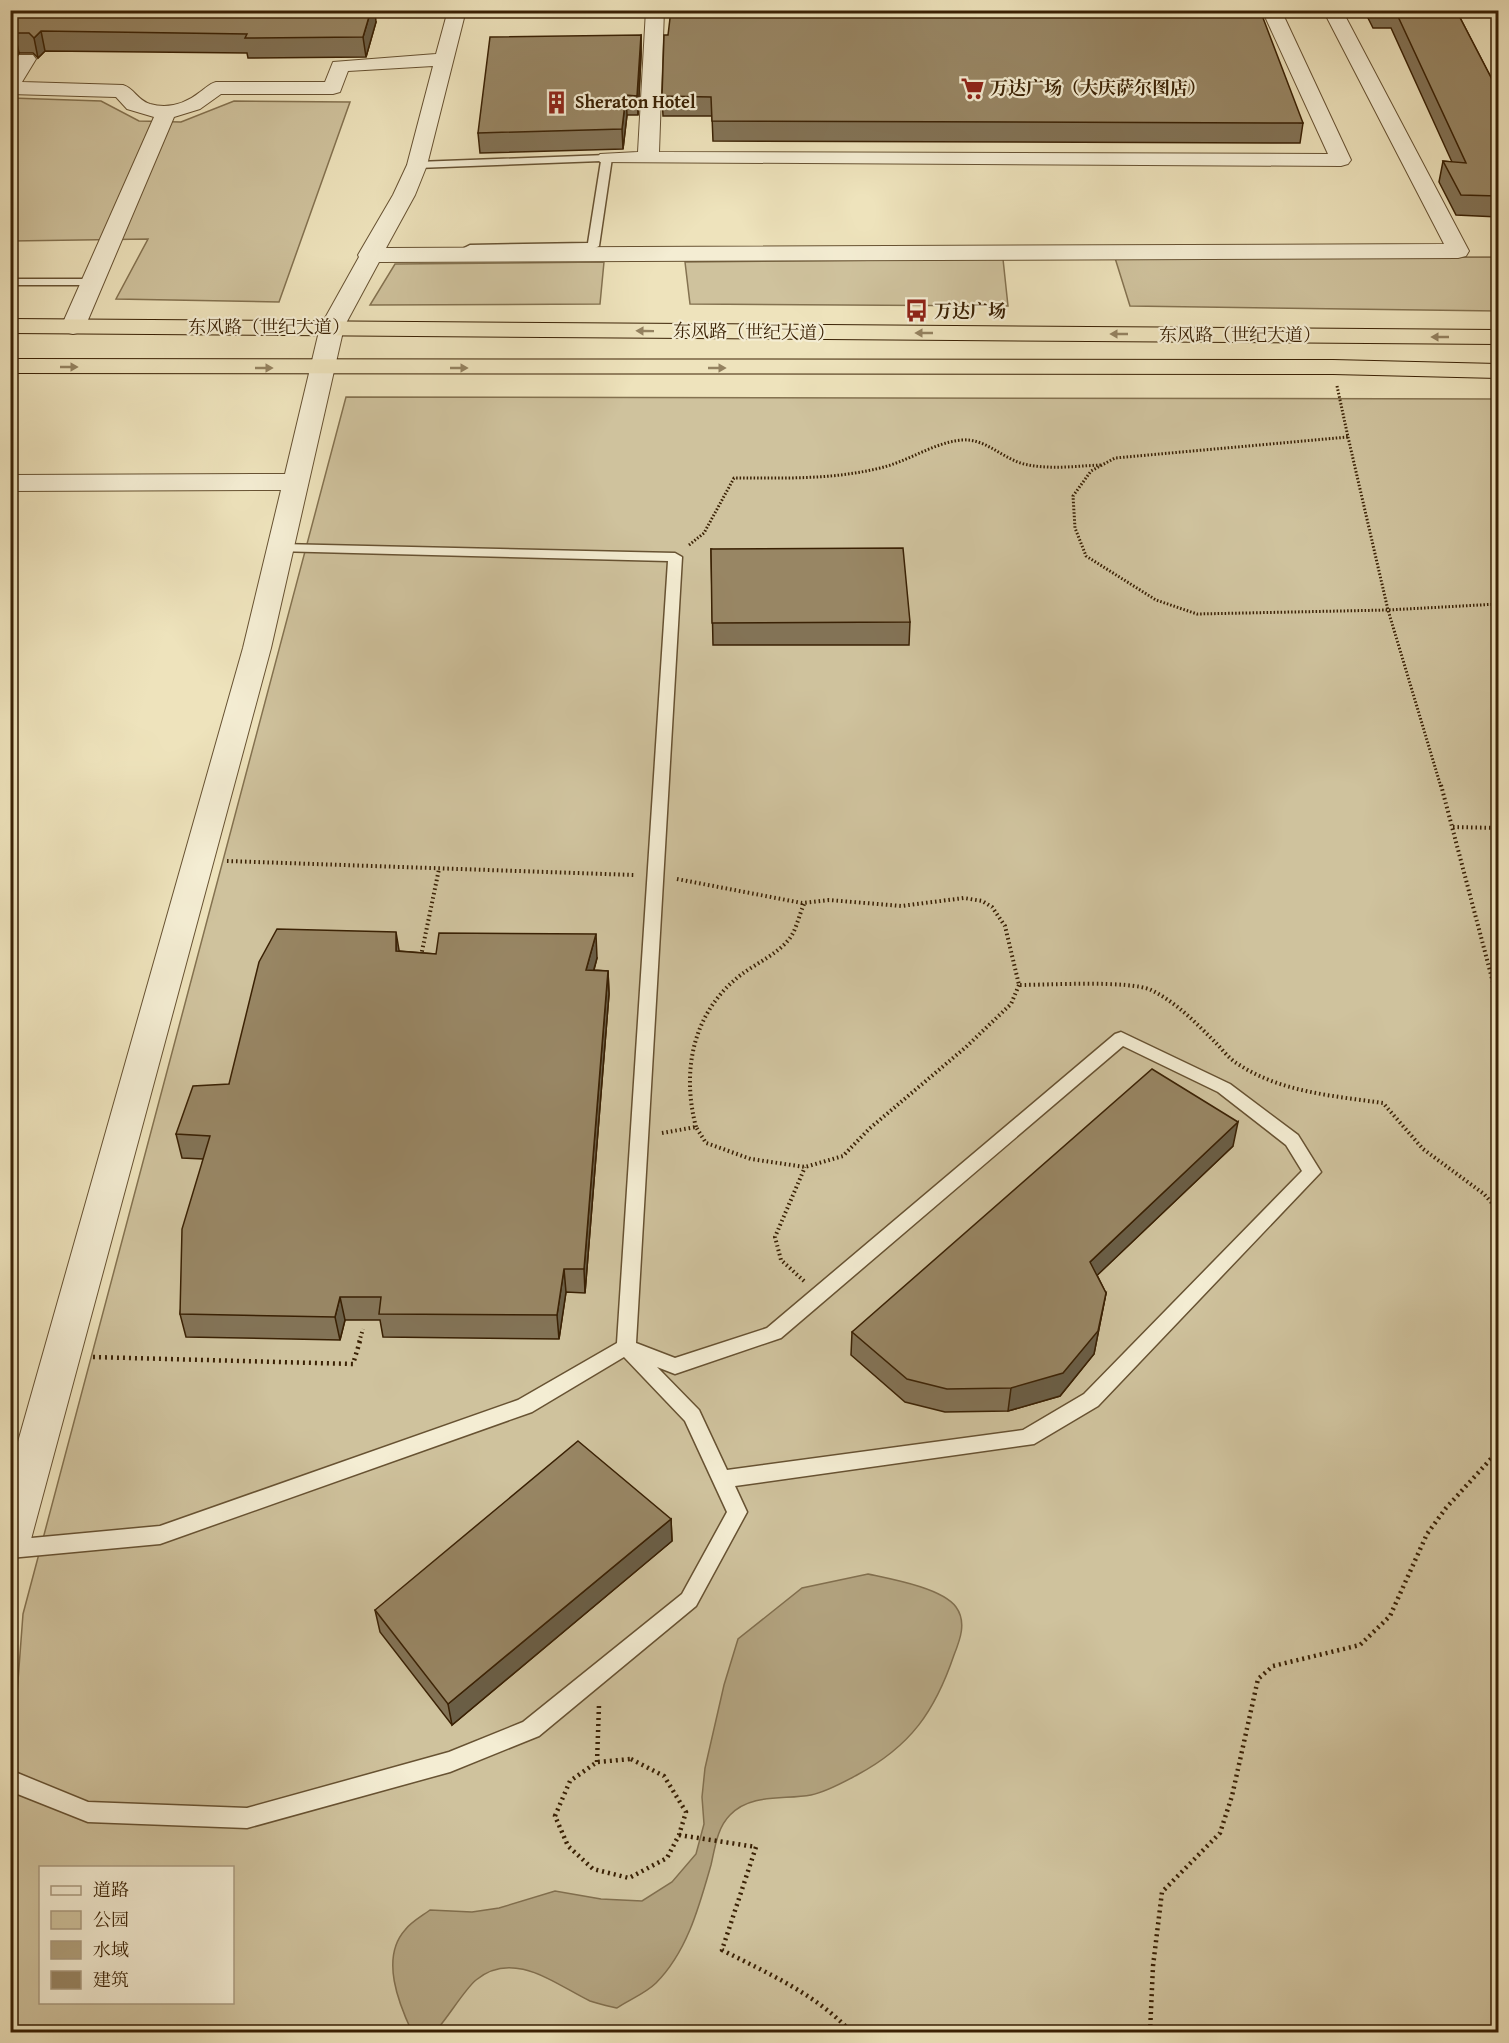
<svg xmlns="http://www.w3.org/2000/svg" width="1509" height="2043" font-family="'Gentium Book Plus','Noto Serif SC',serif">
<rect width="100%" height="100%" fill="#eee3bc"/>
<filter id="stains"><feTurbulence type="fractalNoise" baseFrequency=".00333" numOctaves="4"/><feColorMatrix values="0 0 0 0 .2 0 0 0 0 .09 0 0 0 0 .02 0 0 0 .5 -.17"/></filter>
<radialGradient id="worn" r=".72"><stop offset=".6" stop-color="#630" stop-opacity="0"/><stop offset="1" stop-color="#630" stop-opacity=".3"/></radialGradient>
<g fill="#cfc29d" stroke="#847250" stroke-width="1.5" fill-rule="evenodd">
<polygon points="11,98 101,101 139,121 181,122 234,101 350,102 279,302 116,299 148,239 11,241"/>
<polygon points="1498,257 1498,311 1130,306 1115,258"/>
<polygon points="1003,259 1008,306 690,304 685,262"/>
<polygon points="604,262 600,304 370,305 395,264"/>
<path d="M346,397l1152,2v1633h-1487l-1,-244 13,-174zM40,1868h192v134h-192z"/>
</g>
<path fill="#b1a17d" stroke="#816e4d" stroke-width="1.5" d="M868,1574c23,5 74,14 88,33 11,15 4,33 -2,48 -19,56 -43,91 -97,120 -13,7 -31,17 -46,20 -27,5 -60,-2 -81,20 -13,13 -15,33 -19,50 -12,42 -24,87 -55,118 -10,10 -27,17 -39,25 -9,-2 -19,-4 -27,-7 -35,-17 -77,-52 -114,-21 -10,8 -26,34 -37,47l-1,5h-26c-13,-28 -32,-74 -7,-102 6,-8 17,-14 25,-20l42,2 27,-4 56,-17 46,8 41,2 30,-19 24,-28 8,-30 -2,-27 3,-29 19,-83 14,-46 64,-51z"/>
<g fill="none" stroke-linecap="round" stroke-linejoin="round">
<defs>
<g id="lane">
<polygon points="607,155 612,158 599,246 593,249 470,251 464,248 470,245 588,243 601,161 417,168 412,165 417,162"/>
<polygon points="10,279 93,279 99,282 93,285 10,285"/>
<path d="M280,544l395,9 7,4 -46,786 39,15 92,-30 348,-294 6,-2 109,52 68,51 23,37 -223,234 -64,38 -299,42 12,26 -51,94 -157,130 -89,36 -203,56 -159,-6 -78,-31v-21l78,32 159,6 202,-56 74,-30 159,-128 45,-82 -42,-91 -61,-64 -92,55 -372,132 -150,14v-18l150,-14 358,-126 99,-57 51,-782 -393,-10 -2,-3zM1123,1046l95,46 68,53 16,26 -218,223 -61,36 -296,40 -28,-60 -42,-43 18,7 106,-36z"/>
</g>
<g id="street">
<path d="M448,10h18l-39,155 -12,30 -29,53 1058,-4 -121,-234h19l127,241 -3,5 -8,2 -1079,4 -35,65 -73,321 -241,895 -6,12 -14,5v-90l233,-822 38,-158 -271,1v-16l275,-1 35,-147 39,-70 -1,-2 35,-60 14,-30 26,-99 -85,5 -8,21 -7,2h-112l-21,15 -26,8 -89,210 -4,5 -8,2 -8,-2 -4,-5 93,-210 -27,-8 -11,-12 -106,-3v-25l9,-14h14l3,4 -14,23 101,3c11,3 14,15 27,19 18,5 35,0 50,-12 6,-4 9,-8 16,-10h109l8,-20 103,-8z"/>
<polygon points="646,10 664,10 659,152 1328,154 1262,10 1281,10 1351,160 1348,164 1341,166 600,162 597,158 600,154 638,152"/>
</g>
<g id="highway">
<polygon points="10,319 1498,330 1498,344 10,333"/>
<polygon points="10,359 1333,360 1498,364 1498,378 1333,374 10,373"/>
</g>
</defs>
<use href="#lane" stroke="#675232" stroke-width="3"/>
<use href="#street" stroke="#675232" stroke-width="2"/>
<use href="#highway" stroke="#3a2104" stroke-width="2"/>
<g stroke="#3a2104" stroke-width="3" stroke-dasharray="1.5 2" stroke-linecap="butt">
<polyline points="1337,386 1348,437 1115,458 1091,471 1073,496 1075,528 1086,556 1156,600 1197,614 1388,610 1498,604"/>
<polyline points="1348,437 1388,610 1441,787"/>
<path d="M689,545l15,-12 30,-55c50,0 101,2 150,-11 26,-7 50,-24 77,-27 25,-2 40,18 63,24 25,6 52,2 77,1"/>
</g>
<g stroke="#3a2104" stroke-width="4" stroke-dasharray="1.5 3" stroke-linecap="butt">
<polyline points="1441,785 1495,990 1498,992"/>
<polyline points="1453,827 1498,828"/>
<polyline points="227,861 634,875"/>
<path d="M677,879l125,24 27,-3 72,6 63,-8 18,3 10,6 13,19 14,59c28,0 111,-5 132,5 25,12 45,33 64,52 7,7 14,17 23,22 42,28 96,32 145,39l40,46 61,45 14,16"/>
<polyline points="421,956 439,869"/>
<path d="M696,1127c-15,-57 -3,-116 46,-153 15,-11 37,-21 48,-36 7,-10 9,-23 14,-34"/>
<polyline points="662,1133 696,1127 706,1143 751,1159 805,1167 843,1156 869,1129 966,1047 1011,1004 1019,985"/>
<polyline points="804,1281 781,1260 775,1237 805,1167"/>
<polyline points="359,1342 363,1329"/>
</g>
<g stroke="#3a2104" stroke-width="4.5" stroke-dasharray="2 4" stroke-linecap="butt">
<polyline points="93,1357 353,1364 360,1341"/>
<polygon points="631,1759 664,1776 686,1812 679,1835 667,1858 629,1878 593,1869 568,1846 555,1816 570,1781 597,1762"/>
<polyline points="597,1762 599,1705"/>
<path d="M679,1835l77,12 -34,103c45,23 94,44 129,82"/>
<polyline points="1150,2032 1153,1966 1162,1892 1220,1833 1232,1796 1258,1679 1273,1666 1360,1645 1390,1616 1427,1534 1446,1508 1498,1451"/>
</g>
<use href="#lane" fill="#f4edd3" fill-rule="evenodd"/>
<use href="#street" fill="#f4edd3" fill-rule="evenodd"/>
<use href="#highway" fill="#eee3bc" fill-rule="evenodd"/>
</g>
<g fill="#837356" stroke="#3a2104" stroke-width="1.5">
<polygon points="10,10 376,22 366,57 248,58 247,53 45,51 38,58 33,53 19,53 10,64"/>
<polygon points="1364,10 1456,10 1498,91 1498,217 1456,215 1439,182 1443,161 1452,162 1391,28 1373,28"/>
<polygon points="641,35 641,55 638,115 627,115 623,149 480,153 478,133"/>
<polygon points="668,35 1303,123 1300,143 713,141 712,116 663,116 662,96"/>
<polygon points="711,549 910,622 909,645 713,645"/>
<polygon points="399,951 436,954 597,958 594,970 608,971 609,994 585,1293 566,1292 559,1339 383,1337 380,1320 345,1320 340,1340 186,1337 180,1314 203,1159 182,1158 176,1134 229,1084"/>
<polygon points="1233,1146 1097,1275 1106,1293 1094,1354 1060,1396 1008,1411 945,1412 905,1402 851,1355 852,1332"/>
<polygon points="671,1519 672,1541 452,1725 380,1632 375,1610"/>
</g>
<g fill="#6a5e46" stroke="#3a2104" stroke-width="1.5">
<polygon points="371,10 375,10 376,22 366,57 363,37"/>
<polygon points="41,31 45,51 38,58 34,38"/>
<polygon points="15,33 19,53 10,64 10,39"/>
<polygon points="641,35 641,55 638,115 637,96"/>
<polygon points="626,95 627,115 623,149 622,129"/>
<polygon points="396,932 400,956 396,951"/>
<polygon points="596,934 597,958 587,994 586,970"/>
<polygon points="608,971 609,994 585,1293 584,1269"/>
<polygon points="1238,1122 1233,1146 1087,1285 1090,1262"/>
<polygon points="564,1269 566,1292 559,1339 557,1315"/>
<polygon points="1106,1293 1094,1354 1060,1396 1008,1411 1011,1388"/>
<polygon points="340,1297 345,1320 340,1340 335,1317"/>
<polygon points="671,1519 672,1541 452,1725 448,1704"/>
</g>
<g fill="#988664" stroke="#3a2104" stroke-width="1.5">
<polygon points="10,10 371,10 363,37 245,38 247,34 41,31 34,38 29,33 15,33 10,39"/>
<polygon points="671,10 1260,10 1303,123 712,121 711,97 662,96 664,35 668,35"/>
<polygon points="1395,10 1456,10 1498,91 1498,196 1461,195 1443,161 1466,163"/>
<polygon points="641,35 637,96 626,95 622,129 478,133 490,37"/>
<polygon points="903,548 910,622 712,623 711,549"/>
<polygon points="277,929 396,932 396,951 436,954 439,933 596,934 586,970 608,971 584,1269 564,1269 557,1315 379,1314 381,1297 340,1297 335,1317 180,1314 182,1229 210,1136 176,1134 193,1086 229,1084 259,962"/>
<polygon points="1152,1069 1238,1122 1090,1262 1106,1293 1098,1331 1063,1373 1011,1388 947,1389 907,1379 852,1332"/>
<polygon points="578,1441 671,1519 448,1704 375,1610"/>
</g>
<defs><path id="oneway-solid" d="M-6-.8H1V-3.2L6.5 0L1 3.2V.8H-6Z" transform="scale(1.5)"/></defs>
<g fill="#948260">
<use href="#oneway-solid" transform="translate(645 331) rotate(-179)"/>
<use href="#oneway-solid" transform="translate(924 333) rotate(-180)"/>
<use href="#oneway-solid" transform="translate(1119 334) rotate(-180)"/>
<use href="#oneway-solid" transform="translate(1440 337) rotate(-180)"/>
<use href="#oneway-solid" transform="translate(69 367)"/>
<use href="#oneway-solid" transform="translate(264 368)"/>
<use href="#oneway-solid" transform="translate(459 368)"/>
<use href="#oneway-solid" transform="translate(717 368)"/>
</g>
<defs>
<symbol id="supermarket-bare" viewBox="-9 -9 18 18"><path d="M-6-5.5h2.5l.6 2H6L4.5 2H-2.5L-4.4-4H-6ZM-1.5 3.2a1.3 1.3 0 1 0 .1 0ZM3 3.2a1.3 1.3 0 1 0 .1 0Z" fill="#8f2418" stroke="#f4edd3" stroke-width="2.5" paint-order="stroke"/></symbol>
<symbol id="building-bare" viewBox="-9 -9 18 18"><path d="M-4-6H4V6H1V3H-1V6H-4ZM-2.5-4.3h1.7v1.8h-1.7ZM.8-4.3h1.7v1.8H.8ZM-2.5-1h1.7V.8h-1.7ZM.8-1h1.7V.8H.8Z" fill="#8f2418" stroke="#f4edd3" stroke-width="2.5" paint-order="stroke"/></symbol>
<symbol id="bus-bare" viewBox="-9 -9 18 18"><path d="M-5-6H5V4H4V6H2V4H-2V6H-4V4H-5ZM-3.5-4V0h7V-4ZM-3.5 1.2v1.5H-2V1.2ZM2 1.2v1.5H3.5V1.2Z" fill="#8f2418" stroke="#f4edd3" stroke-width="2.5" paint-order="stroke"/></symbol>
</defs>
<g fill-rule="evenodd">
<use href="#supermarket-bare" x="956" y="72" width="33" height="33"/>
<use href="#building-bare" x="540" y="86" width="33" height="33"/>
<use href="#bus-bare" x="900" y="294" width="33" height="33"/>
</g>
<g text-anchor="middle" stroke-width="4.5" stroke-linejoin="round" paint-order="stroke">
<g font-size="18" font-weight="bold" fill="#3a2104" stroke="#f4edd3" text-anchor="start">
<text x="990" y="94">万达广场（大庆萨尔图店）</text>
<text x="575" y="108">Sheraton Hotel</text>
<text x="934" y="317">万达广场</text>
</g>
<g font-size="18" fill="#3a2104" stroke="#f4edd3">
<text x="269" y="333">东风路（世纪大道）</text>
<text transform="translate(754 332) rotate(1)" y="6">东风路（世纪大道）</text>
<text x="1240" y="341">东风路（世纪大道）</text>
</g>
</g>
<rect width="1509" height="2043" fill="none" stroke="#eee3bc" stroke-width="36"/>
<rect x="12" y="12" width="1485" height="2019" fill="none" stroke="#3a2104" stroke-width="3"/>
<rect x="18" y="18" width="1473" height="2007" fill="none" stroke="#3a2104" stroke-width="1.5"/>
<rect x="39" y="1866" width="195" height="138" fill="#f4edd3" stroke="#aa9b80" stroke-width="1.5"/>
<rect x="51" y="1886" width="30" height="9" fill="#f4edd3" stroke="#aa9b80" stroke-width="1.5"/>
<text x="93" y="1896" font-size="18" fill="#3a2104">道路</text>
<rect x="51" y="1911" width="30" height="18" fill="#cfc29d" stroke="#aa9b80" stroke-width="1.5"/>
<text x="93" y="1926" font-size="18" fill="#3a2104">公园</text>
<rect x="51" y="1941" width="30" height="18" fill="#b1a17d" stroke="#aa9b80" stroke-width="1.5"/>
<text x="93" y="1956" font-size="18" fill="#3a2104">水域</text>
<rect x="51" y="1971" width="30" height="18" fill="#988664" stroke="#aa9b80" stroke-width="1.5"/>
<text x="93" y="1986" font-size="18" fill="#3a2104">建筑</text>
<rect width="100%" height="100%" filter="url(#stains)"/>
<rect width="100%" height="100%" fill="url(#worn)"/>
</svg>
